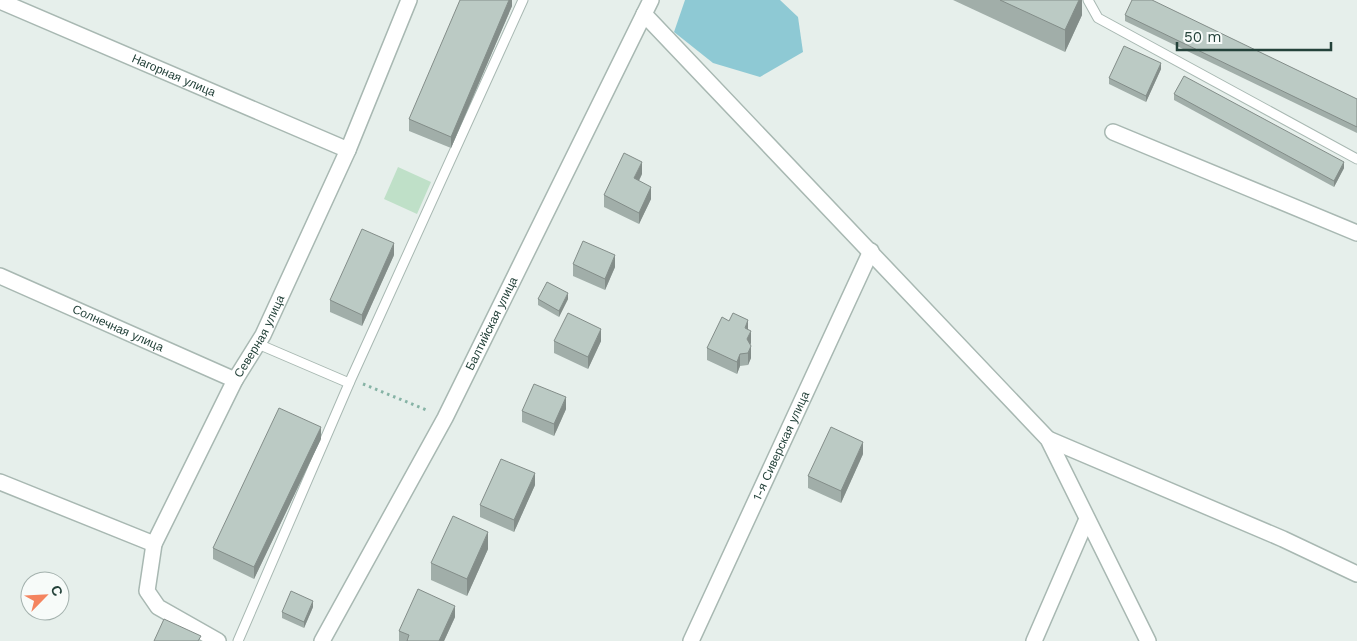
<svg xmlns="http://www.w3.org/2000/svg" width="1357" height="641" font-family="'Work Sans',sans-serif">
<rect width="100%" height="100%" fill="#e6efeb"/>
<polygon fill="#bfe0c8" points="398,167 431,182 417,214 384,199"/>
<polygon fill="#8ec9d4" points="685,0 780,0 798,17 803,52 760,77 713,63 674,32"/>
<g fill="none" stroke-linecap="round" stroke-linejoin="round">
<defs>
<g id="lane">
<polyline points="1088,0 1098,18 1357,159"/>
<polyline points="258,344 349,383"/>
<polyline points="238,641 351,379 523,0"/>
</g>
<g id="street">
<path id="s1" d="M0,1l348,149"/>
<polyline points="644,14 1048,439 1148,641"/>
<polyline points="1113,132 1357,233"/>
<path id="s2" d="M0,276l235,104"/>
<polyline points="1048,439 1283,539 1357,574"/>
<polyline points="0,482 154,544"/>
<path id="s3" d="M218,641l-60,-34 -11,-16 7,-47 81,-164 28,-45 85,-185 61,-150"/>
<path id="s4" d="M322,641l123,-223 206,-418"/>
<path id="s5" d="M691,641l180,-390"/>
<polyline points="1034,641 1087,519"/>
</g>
</defs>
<use href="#lane" stroke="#a8b8b2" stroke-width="11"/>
<use href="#street" stroke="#a8b8b2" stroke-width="18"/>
<polyline stroke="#86b3a5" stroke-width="3" stroke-dasharray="2.5 4" stroke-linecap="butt" points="363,384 429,411"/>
<use href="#lane" stroke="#fff" stroke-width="9"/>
<use href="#street" stroke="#fff" stroke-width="15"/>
</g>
<g fill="#a1aea9">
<polygon points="512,0 512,6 451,148 409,131 409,119"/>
<polygon points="953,0 1082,0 1082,15 1065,52"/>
<polygon points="1125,15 1357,99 1357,133 1125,21"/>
<polygon points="1161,69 1146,102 1109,84 1109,78"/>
<polygon points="1174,94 1344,168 1334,187 1174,100"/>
<polygon points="642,174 639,181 651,199 639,224 604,207 604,195"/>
<polygon points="394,255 362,326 330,312 330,300"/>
<polygon points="573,264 615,267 605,290 573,276"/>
<polygon points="538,299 568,299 559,317 538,305"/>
<polygon points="748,330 751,343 750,344 751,358 748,365 740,366 737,374 707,360 707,348"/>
<polygon points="554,341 601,341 588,369 554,353"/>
<polygon points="566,409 554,436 522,422 522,411"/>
<polygon points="321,439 254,579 213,559 213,548"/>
<polygon points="863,454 841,503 808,488 808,476"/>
<polygon points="535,485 514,532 480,517 480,505"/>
<polygon points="488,549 467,596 431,580 431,563"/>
<polygon points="313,607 304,628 282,618 282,612"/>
<polygon points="455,617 444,641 399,641 399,631"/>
</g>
<g fill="#838d89">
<polygon points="509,0 512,0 512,6 451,148 451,137"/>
<polygon points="1079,0 1082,0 1082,15 1065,52 1065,30"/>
<polygon points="1161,63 1161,69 1146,102 1146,96"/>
<polygon points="642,162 642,174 634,190 634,178"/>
<polygon points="1344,162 1344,168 1334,187 1334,181"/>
<polygon points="651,187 651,199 639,224 639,213"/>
<polygon points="394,243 394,255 362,326 362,315"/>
<polygon points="615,255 615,267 605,290 605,279"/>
<polygon points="568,293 568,299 559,317 559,311"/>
<polygon points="748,320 748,332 745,328"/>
<polygon points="601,329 601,341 588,369 588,357"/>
<polygon points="751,331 751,343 747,351 747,339"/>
<polygon points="751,346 751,358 748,365 748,353"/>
<polygon points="740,354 740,366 737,374 737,362"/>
<polygon points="566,397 566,409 554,436 554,424"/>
<polygon points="321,427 321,439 254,579 254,567"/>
<polygon points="863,442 863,454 841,503 841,491"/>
<polygon points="535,473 535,485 514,532 514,520"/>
<polygon points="488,532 488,549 467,596 467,579"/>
<polygon points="313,601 313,607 304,628 304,622"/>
<polygon points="455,606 455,617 444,641 439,641"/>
</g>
<g fill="#bbcac4" stroke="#838d89">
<polygon points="460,0 509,0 451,137 409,119"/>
<polygon points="1000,0 1079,0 1065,30"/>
<polygon points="1132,0 1152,0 1357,99 1357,127 1125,15"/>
<polygon points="1124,46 1161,63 1146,96 1109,78"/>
<polygon points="1184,76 1344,162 1334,181 1174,94"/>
<polygon points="624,153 642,162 634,178 651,187 639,213 604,195"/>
<polygon points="362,229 394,243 362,315 330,300"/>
<polygon points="583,241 615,255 605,279 573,264"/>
<polygon points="547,282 568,293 559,311 538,299"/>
<polygon points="568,313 601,329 588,357 554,341"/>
<polygon points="733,313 748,320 745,328 751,331 747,339 751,346 748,353 740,354 737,362 707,348 722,317 729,321"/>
<polygon points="534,384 566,397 554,424 522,411"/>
<polygon points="279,408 321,427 254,567 213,548"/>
<polygon points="831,427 863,442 841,491 808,476"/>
<polygon points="501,459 535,473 514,520 480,505"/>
<polygon points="453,516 488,532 467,579 431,563"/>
<polygon points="418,589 455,606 439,641 407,641 409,635 399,631"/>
<polygon points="291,591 313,601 304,622 282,612"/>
<polygon points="164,619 201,636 198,641 154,641"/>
</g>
<g text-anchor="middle" stroke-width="4" stroke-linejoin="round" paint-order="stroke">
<g font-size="12" fill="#24423a" stroke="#f7fbf9">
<text dy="4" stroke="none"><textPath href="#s1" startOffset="189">Нагорная улица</textPath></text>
<text dy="4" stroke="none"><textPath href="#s4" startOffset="360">Балтийская улица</textPath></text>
<text dy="4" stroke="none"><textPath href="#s2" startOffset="129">Солнечная улица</textPath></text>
<text dy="4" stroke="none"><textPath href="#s3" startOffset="369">Северная улица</textPath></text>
<text dy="4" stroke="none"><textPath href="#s5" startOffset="215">1-я Сиверская улица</textPath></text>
</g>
</g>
<g transform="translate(45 596) rotate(66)"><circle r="24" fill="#f7fbf9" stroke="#a3b1ad"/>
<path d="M0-4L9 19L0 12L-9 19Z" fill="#f4845f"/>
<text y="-8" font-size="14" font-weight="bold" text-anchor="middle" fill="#24423a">С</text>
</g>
<path d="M1177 42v8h154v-8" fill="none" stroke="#24423a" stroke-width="2.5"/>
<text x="1184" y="42" font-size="15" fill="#24423a" stroke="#f7fbf9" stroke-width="4" paint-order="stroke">50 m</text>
</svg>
